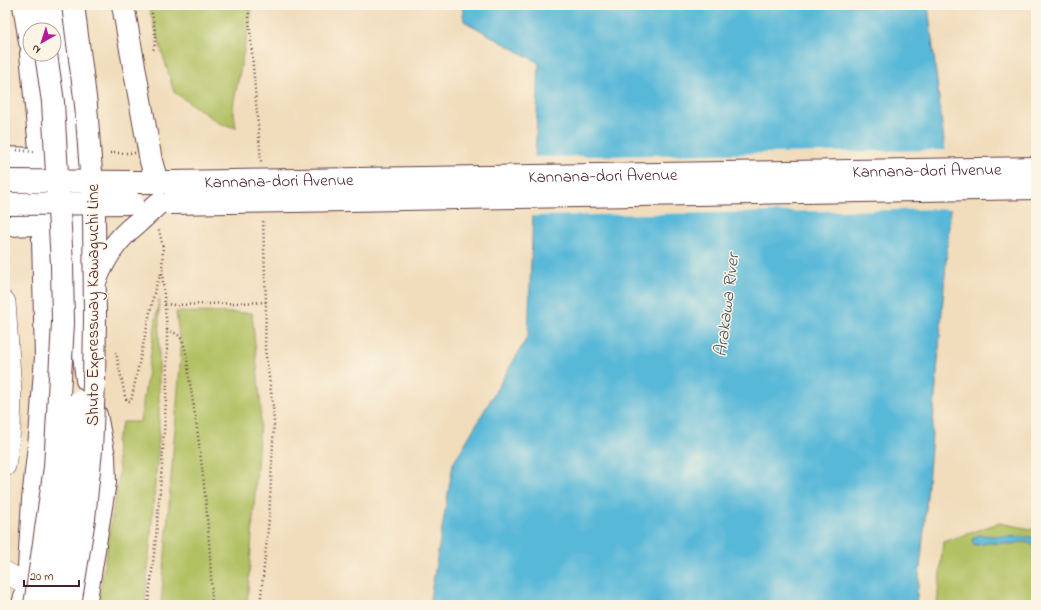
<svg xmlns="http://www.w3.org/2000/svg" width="1041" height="610" font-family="'Indie Flower',sans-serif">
<rect width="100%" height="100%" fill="#fcf5e5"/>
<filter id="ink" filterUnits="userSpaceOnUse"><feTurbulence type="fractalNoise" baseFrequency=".025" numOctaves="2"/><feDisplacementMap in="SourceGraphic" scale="8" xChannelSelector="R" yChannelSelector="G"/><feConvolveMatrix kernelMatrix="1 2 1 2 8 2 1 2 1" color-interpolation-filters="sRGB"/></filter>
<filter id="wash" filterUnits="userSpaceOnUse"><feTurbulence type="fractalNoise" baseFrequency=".012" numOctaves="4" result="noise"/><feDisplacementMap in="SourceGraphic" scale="16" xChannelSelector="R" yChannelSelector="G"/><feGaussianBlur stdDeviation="0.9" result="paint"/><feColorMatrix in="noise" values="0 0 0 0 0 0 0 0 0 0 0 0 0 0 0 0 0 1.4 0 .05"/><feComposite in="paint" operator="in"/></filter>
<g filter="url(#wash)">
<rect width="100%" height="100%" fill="#f1ddbc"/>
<g fill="#b2c163" stroke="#7e7047">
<polygon points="148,5 253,5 233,106 236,128 219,123 174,92"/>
<polygon points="159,300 159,437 145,605 98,605 119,472 116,441 123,422 140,422"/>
<polygon points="176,312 252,313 261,409 247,605 161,605 181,352"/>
<polygon points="999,523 1036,530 1036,605 937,605 943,542"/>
</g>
<g fill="#59b8d8" stroke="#526c82">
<polygon points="462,5 928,5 951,201 925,521 916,605 429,605 453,464 528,336 539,63 464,21"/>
<polygon points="979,535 1019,537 1036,537 1036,547 1029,543 1021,542 1014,544 989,543 977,545 973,544 972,541 973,538"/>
</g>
<polygon fill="#f1ddbc" points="947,150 953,201 952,209 531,216 534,157"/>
</g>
<g filter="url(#ink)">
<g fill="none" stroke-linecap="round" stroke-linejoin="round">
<defs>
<g id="street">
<polyline points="5,302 11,391 10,430 5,466"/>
<polyline points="5,572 28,585"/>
</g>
<g id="secondary">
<polyline points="24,5 30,42"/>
<polyline points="56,5 66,66 72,125 79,313 87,380"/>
<polyline points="123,5 151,161 157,182"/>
<polyline points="23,605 28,585 33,500 40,436 46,357 41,159 31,54"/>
<polyline points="85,605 105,482 104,456 96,415"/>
</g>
<g id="primary">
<polyline points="5,158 74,160"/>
<polyline points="133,182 170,182"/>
<polyline points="5,225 75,223"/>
</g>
<g id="highway">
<polyline points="38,5 42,30"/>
<polyline points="136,224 159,203"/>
</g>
</defs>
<use href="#street" stroke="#633c41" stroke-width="22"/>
<use href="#secondary" stroke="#633c41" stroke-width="24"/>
<use href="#primary" stroke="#633c41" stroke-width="24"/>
<use href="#highway" stroke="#633c41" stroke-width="24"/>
<g stroke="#633c41" stroke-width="2.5" stroke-dasharray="1 3" stroke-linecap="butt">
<path d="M151,5c1,12 8,37 1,47"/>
<polyline points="248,5 261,162"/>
<polyline points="165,304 175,305 266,302"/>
<path d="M167,330c4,2 10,3 13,7 7,9 8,31 9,41 13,75 21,151 23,227"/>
<polyline points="116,352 125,396 127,401 131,401 155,289 162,271"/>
<polyline points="148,605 156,537 162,466 167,382 167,330 162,271 163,247 159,230"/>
<polyline points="260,605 269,519 274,423 273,406 265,349 266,302 263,221"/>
</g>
<use href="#street" stroke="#fff" stroke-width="21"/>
<use href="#secondary" stroke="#fff" stroke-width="22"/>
<use href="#primary" stroke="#fff" stroke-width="22"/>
<use href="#highway" stroke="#fff" stroke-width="22"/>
<defs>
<g id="primary-bridge">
<polyline points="5,181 133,182"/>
<path id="s1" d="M170,182l866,-14"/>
<polyline points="170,203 1036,188"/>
<polyline points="5,204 132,203"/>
</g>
<g id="highway-bridge">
<path d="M96,279c10,-23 20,-39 40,-55"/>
<polyline points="35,605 55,467 63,323 62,264 53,102 46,54"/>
<polyline points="53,605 69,515 79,402"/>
<polyline points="70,605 84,519 91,450 94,383 95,316 94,213 86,105 73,5"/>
</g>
</defs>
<use href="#primary-bridge" stroke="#633c41" stroke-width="24" stroke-linecap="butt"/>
<use href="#highway-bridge" stroke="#633c41" stroke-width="24" stroke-linecap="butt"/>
<g stroke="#633c41" stroke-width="2.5" stroke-dasharray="1 3" stroke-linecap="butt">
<polyline points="5,149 35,152"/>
<polyline points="110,153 136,153"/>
</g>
<use href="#primary-bridge" stroke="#fff" stroke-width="22"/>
<use href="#highway-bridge" stroke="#fff" stroke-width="22"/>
</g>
</g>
<g text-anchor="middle" stroke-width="3" stroke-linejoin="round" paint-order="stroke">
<g font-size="17" fill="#4a1f2b" stroke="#fcf5e5">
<text dy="6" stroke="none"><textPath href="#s1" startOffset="757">Kannana-dori Avenue</textPath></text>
<text dy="6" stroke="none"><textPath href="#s1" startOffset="433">Kannana-dori Avenue</textPath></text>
<text dy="6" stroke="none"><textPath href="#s1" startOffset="109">Kannana-dori Avenue</textPath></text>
<text transform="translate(92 305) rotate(-90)" y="6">Shuto Expressway Kawaguchi Line</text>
</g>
<g font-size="18" font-style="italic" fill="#4f5568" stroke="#fcf5e5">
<text transform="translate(726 305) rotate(-83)" y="6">Arakawa River</text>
</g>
</g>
<rect width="1041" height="610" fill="none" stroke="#fcf5e5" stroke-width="20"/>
<g transform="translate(42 42) rotate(219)"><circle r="19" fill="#fcf5e5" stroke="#b59f9b"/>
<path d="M0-3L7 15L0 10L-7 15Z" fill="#b5179e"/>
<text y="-6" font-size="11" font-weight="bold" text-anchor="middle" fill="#4a1f2b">N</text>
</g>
<path d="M24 580v6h55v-6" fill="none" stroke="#4a1f2b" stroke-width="2"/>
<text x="30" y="580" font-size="12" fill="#4a1f2b" stroke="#fcf5e5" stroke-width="3" paint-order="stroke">20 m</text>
</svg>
